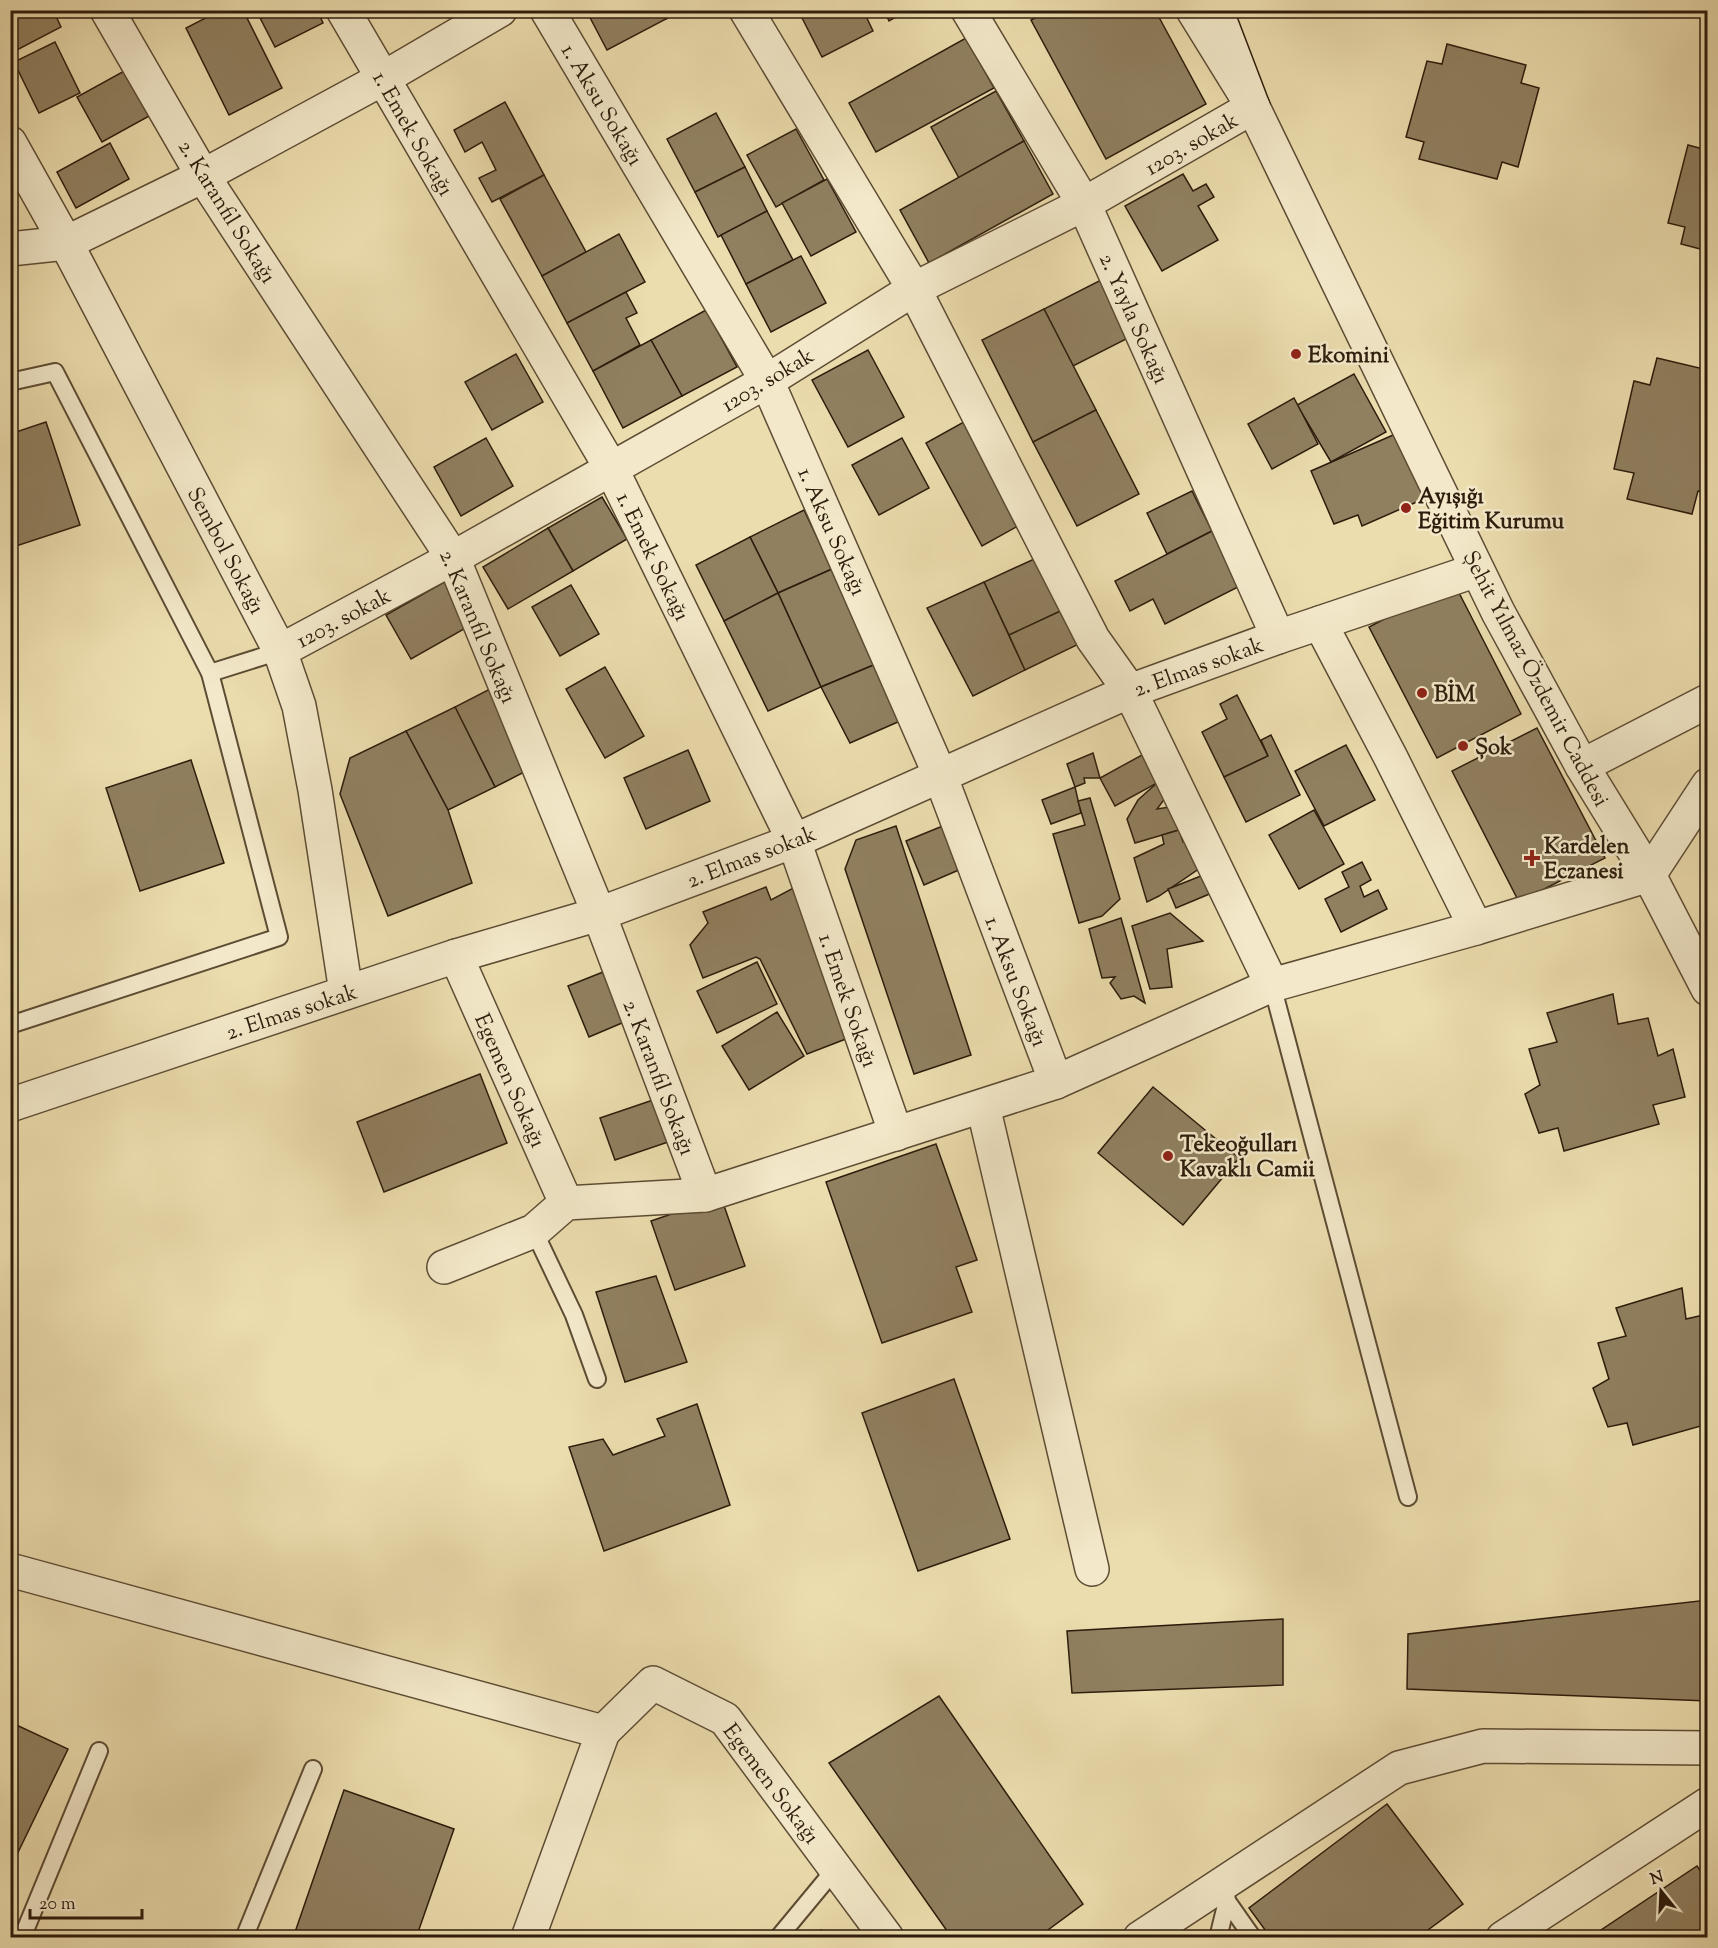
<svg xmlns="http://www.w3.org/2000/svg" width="1718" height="1948" font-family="'Sorts Mill Goudy',serif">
<rect width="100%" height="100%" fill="#ecddae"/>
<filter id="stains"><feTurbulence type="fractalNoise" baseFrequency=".00333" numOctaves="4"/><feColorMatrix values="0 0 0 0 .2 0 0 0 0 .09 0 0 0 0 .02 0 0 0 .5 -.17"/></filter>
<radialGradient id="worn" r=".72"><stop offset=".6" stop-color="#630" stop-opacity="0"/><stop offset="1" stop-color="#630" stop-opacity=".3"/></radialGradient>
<g fill="#908060" stroke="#2d1c0c" stroke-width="1.5">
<polygon points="10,10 53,10 61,27 13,52 10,47"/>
<polygon points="221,10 243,10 282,88 229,115 186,28"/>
<polygon points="256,10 317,10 323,23 275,47"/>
<polygon points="586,10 662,10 666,19 607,50"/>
<polygon points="662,10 683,10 666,19"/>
<polygon points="798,10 863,10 873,31 822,57"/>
<polygon points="884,10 908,10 889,21"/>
<polygon points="1049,10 1155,10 1206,104 1106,159 1031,20"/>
<polygon points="966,38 994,88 876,152 849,103"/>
<polygon points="55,42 80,93 39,113 14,62"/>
<polygon points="1447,44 1526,65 1521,83 1539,88 1518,167 1502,162 1497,179 1419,159 1424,142 1406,137 1427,61 1442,64"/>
<polygon points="126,70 151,115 102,142 77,97"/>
<polygon points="996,91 1024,141 959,178 931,127"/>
<polygon points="505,102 544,175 492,202 479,178 496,170 482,142 465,152 454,130"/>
<polygon points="716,113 745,167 695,192 667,139"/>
<polygon points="796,129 824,180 776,207 747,155"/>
<polygon points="1708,132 1708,251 1681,244 1685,227 1668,223 1688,145 1703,149"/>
<polygon points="1024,141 1053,194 929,263 900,210"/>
<polygon points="110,143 129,179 76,208 57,172"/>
<polygon points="745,167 767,211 718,237 695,192"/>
<polygon points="1183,174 1193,191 1206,184 1214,197 1198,206 1218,240 1162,271 1125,206"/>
<polygon points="544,175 586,252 542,276 500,199"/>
<polygon points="827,179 856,232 811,256 782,203"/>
<polygon points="767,211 793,260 746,284 721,235"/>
<polygon points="619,234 645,282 567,323 542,276"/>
<polygon points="801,256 826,303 771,332 746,284"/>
<polygon points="1105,278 1134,335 1073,366 1044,309"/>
<polygon points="626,292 637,313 626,318 640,345 593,371 567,323"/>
<polygon points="1044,309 1096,410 1033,442 982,340"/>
<polygon points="706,310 737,367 682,396 651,340"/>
<polygon points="651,340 682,396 623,428 593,371"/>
<polygon points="868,350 904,417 848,447 812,380"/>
<polygon points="516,354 543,402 492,430 465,382"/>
<polygon points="1657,358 1708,370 1708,493 1698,491 1692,514 1627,499 1634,473 1614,469 1634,381 1650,385"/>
<polygon points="1354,374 1386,432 1331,462 1297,405"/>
<polygon points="1294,398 1318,444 1272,469 1248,424"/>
<polygon points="1096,410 1139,494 1077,526 1033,442"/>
<polygon points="971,418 1027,521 982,546 926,443"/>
<polygon points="46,422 80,525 10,548 10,434"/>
<polygon points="1400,432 1428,497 1362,526 1358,515 1334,524 1311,471"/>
<polygon points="486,438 513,486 461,516 434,467"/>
<polygon points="902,438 929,488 879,515 852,465"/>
<polygon points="1192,491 1212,531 1167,554 1147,513"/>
<polygon points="602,497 627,539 573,571 548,528"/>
<polygon points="804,510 832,569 778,593 750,537"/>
<polygon points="548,528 573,571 508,609 483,567"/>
<polygon points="1212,531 1240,586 1165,624 1153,599 1130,611 1115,581"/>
<polygon points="750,537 778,593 724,621 696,565"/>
<polygon points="1043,555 1067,608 1009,635 984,582"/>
<polygon points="832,569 876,664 821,687 778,593"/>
<polygon points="446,581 471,625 411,659 386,615"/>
<polygon points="984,582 1025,670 973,696 927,608"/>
<polygon points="1454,583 1521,714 1437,758 1369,627"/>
<polygon points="571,585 599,634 560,656 532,607"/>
<polygon points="778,593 821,687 768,711 724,621"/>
<polygon points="1067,608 1083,642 1025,670 1009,635"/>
<polygon points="876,664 900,721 850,743 821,687"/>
<polygon points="605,667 644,736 605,758 566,689"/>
<polygon points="492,688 532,768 495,787 455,707"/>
<polygon points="1237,695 1268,756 1224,777 1202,732 1227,719 1220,704"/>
<polygon points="455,707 495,787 448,810 406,731"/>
<polygon points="1537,728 1605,858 1519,902 1452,771"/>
<polygon points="406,731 448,810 472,883 388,916 340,794 350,758"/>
<polygon points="1271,735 1300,795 1246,822 1224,777 1268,756 1261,740"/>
<polygon points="1346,745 1375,800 1324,826 1295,771"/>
<polygon points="688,750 710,801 646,829 624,778"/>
<polygon points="1093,753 1100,778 1084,778 1085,783 1075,787 1067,764"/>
<polygon points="1142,755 1157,783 1115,806 1100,778"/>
<polygon points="191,760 224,863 140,891 106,788"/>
<polygon points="1157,783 1166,797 1157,809 1176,806 1186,828 1135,843 1127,819 1138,800"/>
<polygon points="1075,787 1081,813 1051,824 1042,800"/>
<polygon points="1090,798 1120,899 1102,916 1079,923 1053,834 1085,825 1078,801"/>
<polygon points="1314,810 1344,864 1299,889 1269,835"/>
<polygon points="950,823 968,866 924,885 906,841"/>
<polygon points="896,826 971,1055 914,1074 845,869 856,840"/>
<polygon points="1179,830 1183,842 1193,838 1206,864 1159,896 1147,902 1134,858 1164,844 1162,835"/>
<polygon points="1362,862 1371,880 1360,886 1364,897 1378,890 1387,909 1341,932 1325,899 1349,887 1342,872"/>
<polygon points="1211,872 1219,890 1176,908 1168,889"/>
<polygon points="799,885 851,1037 807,1054 760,959 756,957 703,978 690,945 708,923 703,912 766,887 771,900"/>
<polygon points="1170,913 1203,941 1167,949 1172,987 1150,989 1132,926"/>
<polygon points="1121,918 1145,1003 1134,996 1121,999 1110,983 1115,977 1102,978 1089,929"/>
<polygon points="757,962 777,1004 717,1033 697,991"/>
<polygon points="608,970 629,1020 589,1037 568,986"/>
<polygon points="1613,994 1618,1024 1648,1018 1658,1056 1673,1049 1685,1097 1653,1105 1659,1124 1564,1151 1558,1128 1539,1133 1525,1094 1540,1085 1529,1049 1557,1042 1547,1013"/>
<polygon points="777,1012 804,1056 749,1090 722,1046"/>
<polygon points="480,1074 507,1143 384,1192 357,1122"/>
<polygon points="1153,1087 1239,1158 1183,1225 1098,1153"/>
<polygon points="656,1099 671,1141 615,1160 600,1118"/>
<polygon points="936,1144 977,1260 956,1267 972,1312 882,1343 826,1182"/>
<polygon points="721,1197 745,1266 675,1290 651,1221"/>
<polygon points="656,1276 687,1362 625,1382 596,1292"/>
<polygon points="1682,1288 1686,1319 1708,1314 1708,1424 1633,1445 1627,1423 1608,1427 1593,1388 1609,1379 1598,1343 1626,1336 1616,1308"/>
<polygon points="954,1379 1010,1539 918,1571 862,1413"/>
<polygon points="697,1404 730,1505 604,1551 569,1447 603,1439 613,1455 665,1436 657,1419"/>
<polygon points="1708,1600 1708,1701 1407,1689 1408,1634"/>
<polygon points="1283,1619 1283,1685 1072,1693 1067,1631"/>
<polygon points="939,1696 1083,1904 1037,1938 952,1938 829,1763"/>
<polygon points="10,1722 68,1749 10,1869"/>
<polygon points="344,1790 454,1829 416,1938 293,1938"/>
<polygon points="1387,1804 1463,1904 1417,1938 1271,1938 1249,1908"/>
<polygon points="1697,1866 1708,1882 1708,1938 1589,1938"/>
<polygon points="821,1930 831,1938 815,1938"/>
</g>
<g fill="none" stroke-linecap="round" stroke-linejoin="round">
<defs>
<g id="lane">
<polyline points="10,382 55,372 210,673 279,937 10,1025"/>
<polyline points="210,673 280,651"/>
<polyline points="1272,985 1408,1497"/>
<polyline points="534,1231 574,1315 597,1379"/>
<polyline points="1227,1901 1253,1938"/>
<polyline points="22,1938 99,1751"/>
<polyline points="244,1938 313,1769"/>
<polyline points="778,1938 836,1868"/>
<polyline points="1218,1938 1227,1901 1224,1882"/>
</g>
<g id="street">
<polyline points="107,10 203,176 453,558 599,914 705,1195"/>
<polyline points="343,10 611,468 794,841 896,1134"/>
<polyline points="547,10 767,381 940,775 1056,1082"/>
<polyline points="746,10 914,289 1093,639 1130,691 1272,985"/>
<polyline points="968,10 1084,204 1278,637"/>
<polyline points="1193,10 1253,107 1498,612 1582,766 1649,875 1708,989"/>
<polyline points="10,143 66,243 280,651 299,706 315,790 346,992"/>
<polyline points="10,249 66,243 203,176 382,79 500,10"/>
<polyline points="1320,623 1391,758 1476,928"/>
<polyline points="280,651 453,558 767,381 914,289 1084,204 1253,107"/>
<polyline points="1582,766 1708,701"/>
<polyline points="456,956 566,1203"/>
<polyline points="10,1105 456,956 599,914 794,841 1130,691 1278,637 1477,570"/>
<polyline points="983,1106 1092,1569"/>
<polyline points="444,1267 534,1231 566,1203 705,1195 1056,1082 1272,985 1476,928 1649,875 1708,785"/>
<polyline points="10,1570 603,1732 528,1938"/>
<polyline points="603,1732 653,1683 725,1719 887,1938"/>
<polyline points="1140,1938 1399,1768 1483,1746 1708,1748"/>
<polyline points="1503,1938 1708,1804"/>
</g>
<polyline id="secondary" points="1216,10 1253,107"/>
</defs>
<use href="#lane" stroke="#5d4c34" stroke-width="20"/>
<use href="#street" stroke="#5d4c34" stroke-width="36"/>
<use href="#secondary" stroke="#2d1c0c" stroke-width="36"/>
<use href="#lane" stroke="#f3e9ca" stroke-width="16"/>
<use href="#street" stroke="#f3e9ca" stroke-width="33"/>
<use href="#secondary" stroke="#f3e9ca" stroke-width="33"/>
</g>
<g fill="#8f2418" stroke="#f3e9ca" stroke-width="2">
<circle cx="1296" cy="354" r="6"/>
<circle cx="1406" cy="508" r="6"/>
<circle cx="1422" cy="693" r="6"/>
<circle cx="1463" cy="746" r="6"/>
<path d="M1529 849h6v6h6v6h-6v6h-6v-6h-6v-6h6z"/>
<circle cx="1168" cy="1156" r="6"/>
</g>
<g text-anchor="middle" stroke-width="5" stroke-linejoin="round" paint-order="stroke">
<g font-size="22" fill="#2d1c0c" stroke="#f3e9ca">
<text transform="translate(603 104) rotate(59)" y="8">1. Aksu Sokağı</text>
<text transform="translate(414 133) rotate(60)" y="8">1. Emek Sokağı</text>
<text transform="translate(1191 143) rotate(-30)" y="8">1203. sokak</text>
<text transform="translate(228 211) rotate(58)" y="8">2. Karanfil Sokağı</text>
<text transform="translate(1135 318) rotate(66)" y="8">2. Yayla Sokağı</text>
<text transform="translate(767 379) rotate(-31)" y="8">1203. sokak</text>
<text transform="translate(833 531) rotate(66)" y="8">1. Aksu Sokağı</text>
<text transform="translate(227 550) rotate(62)" y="8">Sembol Sokağı</text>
<text transform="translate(654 556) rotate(64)" y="8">1. Emek Sokağı</text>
<text transform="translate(343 617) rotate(-28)" y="8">1203. sokak</text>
<text transform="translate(479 626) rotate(67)" y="8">2. Karanfil Sokağı</text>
<text transform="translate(1198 666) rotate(-20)" y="8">2. Elmas sokak</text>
<text transform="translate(1537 678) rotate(62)" y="8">Şehit Yılmaz Özdemir Caddesi</text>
<text transform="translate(751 856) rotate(-21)" y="8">2. Elmas sokak</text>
<text transform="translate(1017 981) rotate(69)" y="8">1. Aksu Sokağı</text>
<text transform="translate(849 1000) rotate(71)" y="8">1. Emek Sokağı</text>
<text transform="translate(291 1011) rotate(-18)" y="8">2. Elmas sokak</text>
<text transform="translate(660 1077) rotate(69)" y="8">2. Karanfil Sokağı</text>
<text transform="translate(511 1080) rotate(66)" y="8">Egemen Sokağı</text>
<text transform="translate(772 1783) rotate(53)" y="8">Egemen Sokağı</text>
</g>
<g font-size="22" font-weight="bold" fill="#2d1c0c" stroke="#f3e9ca" text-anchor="start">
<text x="1308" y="362">Ekomini</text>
<text x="1418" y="503">Ayışığı<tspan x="1418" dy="25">Eğitim Kurumu</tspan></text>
<text x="1434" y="701">BİM</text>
<text x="1475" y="754">Şok</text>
<text x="1544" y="853">Kardelen<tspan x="1544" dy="25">Eczanesi</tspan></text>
<text x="1180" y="1151">Tekeoğulları<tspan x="1180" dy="25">Kavaklı Camii</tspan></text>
</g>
</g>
<rect width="1718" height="1948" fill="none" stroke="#ecddae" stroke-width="36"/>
<rect x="12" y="12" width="1694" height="1924" fill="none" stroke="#2d1c0c" stroke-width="3"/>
<rect x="18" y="18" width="1682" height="1912" fill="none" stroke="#2d1c0c" stroke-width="1.5"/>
<g transform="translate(1661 1891) rotate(342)" stroke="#f3e9ca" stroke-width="4.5" paint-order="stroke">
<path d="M0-4.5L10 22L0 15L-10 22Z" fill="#2d1c0c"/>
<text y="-9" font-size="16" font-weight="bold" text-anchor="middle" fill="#2d1c0c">N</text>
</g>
<path d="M30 1909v9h112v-9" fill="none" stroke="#2d1c0c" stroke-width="3"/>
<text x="39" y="1909" font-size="18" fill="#2d1c0c" stroke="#f3e9ca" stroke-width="4.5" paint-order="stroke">20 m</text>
<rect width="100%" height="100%" filter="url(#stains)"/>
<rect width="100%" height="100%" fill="url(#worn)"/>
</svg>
